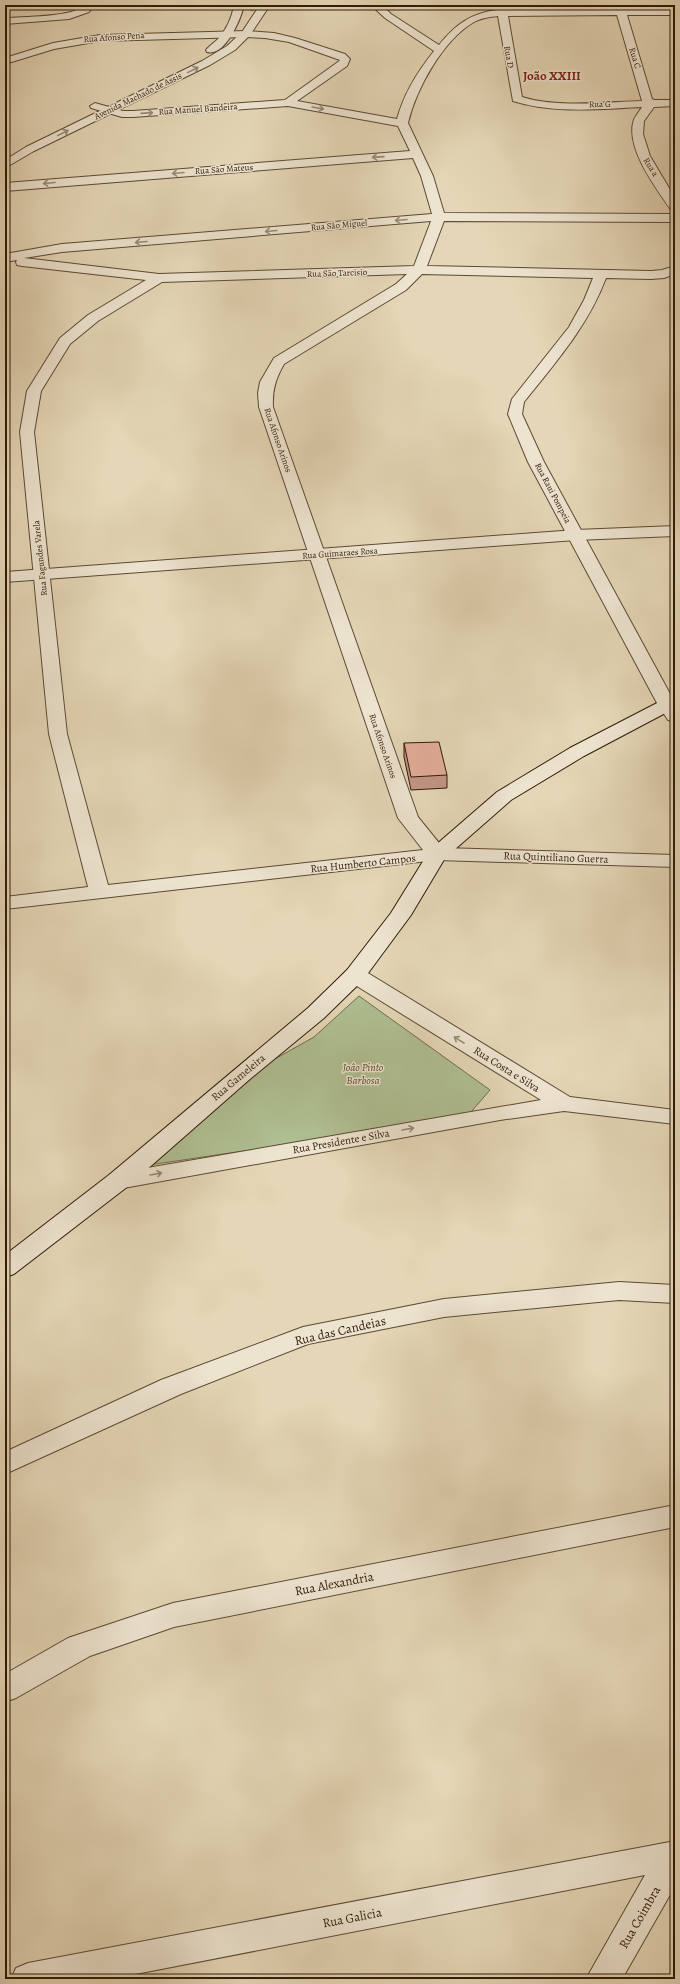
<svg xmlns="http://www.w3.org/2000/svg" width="680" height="1984" font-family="Alegreya,serif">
<rect width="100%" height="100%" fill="#e4d6b6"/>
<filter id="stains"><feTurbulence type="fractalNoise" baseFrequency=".005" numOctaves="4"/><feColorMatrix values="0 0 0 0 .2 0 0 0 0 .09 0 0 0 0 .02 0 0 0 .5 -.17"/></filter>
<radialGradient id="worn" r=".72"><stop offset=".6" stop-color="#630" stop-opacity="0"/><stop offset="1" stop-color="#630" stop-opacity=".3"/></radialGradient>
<polygon fill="#afbf92" stroke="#706c4d" points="359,996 490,1090 471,1112 440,1122 149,1165 266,1064 314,1037"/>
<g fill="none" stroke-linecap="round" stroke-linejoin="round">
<polygon fill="#6f7871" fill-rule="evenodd" points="250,5 254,5 253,11 249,10"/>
<defs>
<g id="minor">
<path d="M84,5h10l-5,7 -20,7 -64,5v-6c15,-1 72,-1 79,-13z"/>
<path d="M371,5h11l9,9 48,31c16,-20 32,-32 58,-35l-1,-5h10l1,5 168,-1v6h-48l25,84 2,1h21v6l-21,1 -10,14 -1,13 7,22 25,42v13l-4,-1c-15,-22 -44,-60 -38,-87 1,-6 6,-11 9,-16 -42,2 -88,7 -129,-6l-15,-85c-8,1 -17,2 -24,6 -31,18 -58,67 -66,101l25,53 11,37 231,1v8l-231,-1 -17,45 224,5 11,-1 13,-4v8l-11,4 -13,1 -45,-1c-18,48 -51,85 -82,124l-2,12 22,48 131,241v19l-7,-2 -10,-15 -130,-243 -20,-48 4,-15 57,-72 15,-27 9,-22 -171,-4 -16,16 -122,74c-8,14 -12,26 -11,43l145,410 25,31 232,7v12l-238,-7 -432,49v-12l83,-10 -39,-153 -29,-302 7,-41 33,-53 28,-23 58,-35 -124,-14 -5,-1 -1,-3 1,-2 -12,2v-8l57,-10 370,-30 -11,-38 -8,-18 -408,33v-8l405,-32 -12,-25 -110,-20 -155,11h-11l-31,-9 -1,-2 5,-3 28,8h10l152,-11 53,-38 2,-2 -51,-18 -24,-4 -19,-1 -146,4 -46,8 -49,15v-6l48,-15 47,-8 146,-4 28,2 21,5 50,16 5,5 -3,7 -50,35 100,18c7,-26 21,-48 37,-68l-49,-33zM617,15l25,86c-36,1 -85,7 -120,-4l-14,-81zM431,221l-17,45 -255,8 -135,-16 38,-6zM407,274l-11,10 -122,74 -14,24 -2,11 1,14 139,411 25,32 -315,35 -41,-151 -33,-302 7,-41 29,-47 28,-23 64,-39z"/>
<polygon points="355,968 363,970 570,1097 675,1110 675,1124 564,1111 500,1120 118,1189 109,1187 106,1181 109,1175 118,1173 541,1100 347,980 344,975 347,970"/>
<polygon points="619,1282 675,1285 675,1303 619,1300 444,1317 308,1344 181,1394 5,1474 5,1452 161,1380 303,1327 444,1299"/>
<polygon points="675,1505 675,1527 174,1627 90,1656 16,1698 5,1702 5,1674 68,1638 173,1603"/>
<polygon points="675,1841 675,1886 622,1979 586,1979 645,1875 110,1979 11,1979 16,1968 28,1963"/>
</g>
<g id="tertiary">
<path d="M234,5h10c-3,14 -19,52 -37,47l-1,-2c3,-4 8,-7 12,-11 8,-9 14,-21 16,-34z"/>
<polygon points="260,5 270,5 250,35 235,50 210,65 34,151 5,168 5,160 26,147 202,61 227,46 242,32"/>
<polygon points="675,526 675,536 576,540 5,582 5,572 576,530"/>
</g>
<polygon id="secondary" points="675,694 673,709 584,756 511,800 445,858 411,915 363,980 324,1018 250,1079 127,1187 14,1274 5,1277 5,1255 109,1175 308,1008 347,970 391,913 430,850 497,792 570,748 661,701 669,695"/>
</defs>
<use href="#minor" stroke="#5d4934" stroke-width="2"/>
<use href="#tertiary" stroke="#5d4934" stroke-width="2"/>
<use href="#secondary" stroke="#301a08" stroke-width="2"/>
<use href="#minor" fill="#ede4d0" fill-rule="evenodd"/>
<use href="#tertiary" fill="#ede4d0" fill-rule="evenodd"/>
<use href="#secondary" fill="#ede4d0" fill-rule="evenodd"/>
</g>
<polygon fill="#c39685" stroke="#301a08" points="404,743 447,775 447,788 411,790 404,757"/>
<polygon fill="#e3ae9b" stroke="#301a08" points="439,742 447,775 411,777 404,743"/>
<defs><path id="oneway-shaft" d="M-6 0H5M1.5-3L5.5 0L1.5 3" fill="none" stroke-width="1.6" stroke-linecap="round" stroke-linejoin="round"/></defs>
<g stroke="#988976">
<use href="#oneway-shaft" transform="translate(193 70) rotate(-26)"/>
<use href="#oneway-shaft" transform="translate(318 108) rotate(10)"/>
<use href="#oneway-shaft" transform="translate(147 113) rotate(-4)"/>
<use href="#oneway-shaft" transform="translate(63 133) rotate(-26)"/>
<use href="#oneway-shaft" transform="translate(378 157) rotate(176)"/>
<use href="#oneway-shaft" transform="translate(178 173) rotate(175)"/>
<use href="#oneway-shaft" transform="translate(49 183) rotate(175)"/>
<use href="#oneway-shaft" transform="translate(401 220) rotate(175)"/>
<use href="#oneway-shaft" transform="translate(271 231) rotate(175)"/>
<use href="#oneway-shaft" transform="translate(141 242) rotate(175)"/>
<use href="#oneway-shaft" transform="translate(459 1040) rotate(-148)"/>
<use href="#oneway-shaft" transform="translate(408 1129) rotate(-10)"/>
<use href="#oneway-shaft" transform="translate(156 1174) rotate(-10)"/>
</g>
<g text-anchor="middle" stroke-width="3" stroke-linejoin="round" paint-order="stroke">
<g font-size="9" fill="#301a08" stroke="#ede4d0">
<text transform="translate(114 37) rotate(-4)" y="3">Rua Afonso Pena</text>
<text transform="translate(509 57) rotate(80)" y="3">Rua D</text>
<text transform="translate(635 58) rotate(73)" y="3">Rua C</text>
<text transform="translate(138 96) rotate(-26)" y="3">Avenida Machado de Assis</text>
<text transform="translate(600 104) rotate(-1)" y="3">Rua G</text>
<text transform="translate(198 109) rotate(-4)" y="3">Rua Manuel Bandeira</text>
<text transform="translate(651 167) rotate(58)" y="3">Rua a</text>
<text transform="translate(224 169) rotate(-4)" y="3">Rua São Mateus</text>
<text transform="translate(339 225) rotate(-5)" y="3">Rua São Miguel</text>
<text transform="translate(337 273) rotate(-2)" y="3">Rua São Tarcisio</text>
<text transform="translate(278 440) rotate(71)" y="3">Rua Afonso Arinos</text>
<text transform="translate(553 493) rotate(62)" y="3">Rua Raui Pompeia</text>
<text transform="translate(340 553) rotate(-4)" y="3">Rua Guimaraes Rosa</text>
<text transform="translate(40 558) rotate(-96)" y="3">Rua Fagundes Varela</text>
<text transform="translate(383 746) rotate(71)" y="3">Rua Afonso Arinos</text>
</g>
<g font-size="11" fill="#301a08" stroke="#ede4d0">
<text transform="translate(556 857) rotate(2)" y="4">Rua Quintiliano Guerra</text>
<text transform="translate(363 863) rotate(-6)" y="4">Rua Humberto Campos</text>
<text transform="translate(507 1069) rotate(32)" y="4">Rua Costa e Silva</text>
<text transform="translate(238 1077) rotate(-40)" y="4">Rua Gameleira</text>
<text transform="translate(341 1141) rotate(-10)" y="4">Rua Presidente e Silva</text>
</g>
<g font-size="11" font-style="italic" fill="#564c31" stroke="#ede4d0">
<text x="363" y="1071">Joâo Pinto<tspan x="363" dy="13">Barbosa</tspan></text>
</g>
<g font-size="13" font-weight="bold" fill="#7a1f14" stroke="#ede4d0">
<text x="552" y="80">João XXIII</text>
</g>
<g font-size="13" fill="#301a08" stroke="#ede4d0">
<text transform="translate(340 1330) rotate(-13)" y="5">Rua das Candeias</text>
<text transform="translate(334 1583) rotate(-11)" y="5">Rua Alexandria</text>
<text transform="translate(352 1917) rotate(-11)" y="5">Rua Galicia</text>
<text transform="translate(639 1917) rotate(-60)" y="5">Rua Coimbra</text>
</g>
</g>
<rect width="680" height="1984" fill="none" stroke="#e4d6b6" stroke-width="20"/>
<rect x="6" y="6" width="668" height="1972" fill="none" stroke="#301a08" stroke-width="2"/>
<rect x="10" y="10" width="660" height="1964" fill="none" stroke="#301a08"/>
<rect width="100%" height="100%" filter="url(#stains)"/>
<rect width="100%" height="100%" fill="url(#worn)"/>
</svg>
